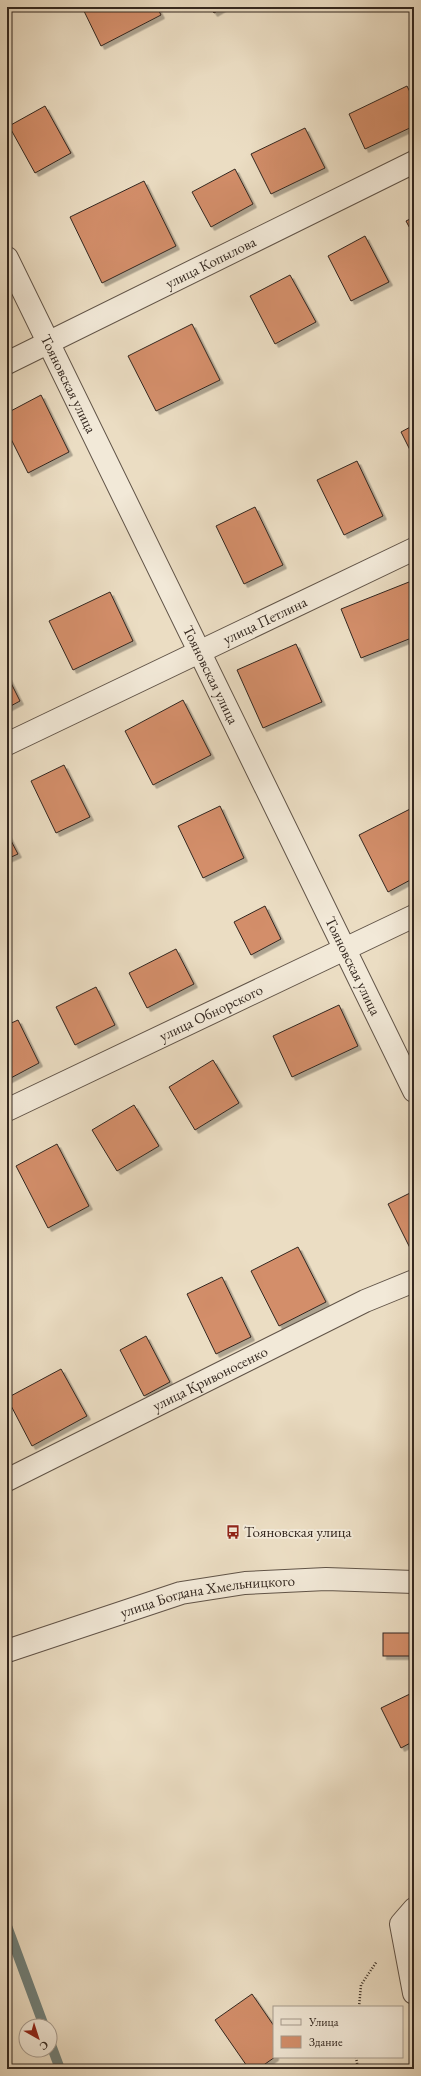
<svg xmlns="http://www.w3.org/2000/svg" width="421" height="2076" font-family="'EB Garamond',serif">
<defs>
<filter id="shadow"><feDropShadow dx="3.5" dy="3.5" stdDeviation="0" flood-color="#0004"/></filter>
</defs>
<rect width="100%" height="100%" fill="#ebddc3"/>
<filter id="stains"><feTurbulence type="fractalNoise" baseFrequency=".005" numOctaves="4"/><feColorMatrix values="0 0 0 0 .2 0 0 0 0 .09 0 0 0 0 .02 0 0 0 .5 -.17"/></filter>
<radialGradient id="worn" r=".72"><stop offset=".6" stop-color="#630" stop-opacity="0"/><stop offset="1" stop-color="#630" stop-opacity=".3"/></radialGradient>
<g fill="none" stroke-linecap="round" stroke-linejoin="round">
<g stroke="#70807a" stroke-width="10">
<polyline points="7,1926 44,2026"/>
<polyline points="50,2042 60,2069"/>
</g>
</g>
<g fill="#d38e6b" stroke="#33271f" filter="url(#shadow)">
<polygon points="82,7 157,7 161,15 101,46"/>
<polygon points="210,7 224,7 214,13"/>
<polygon points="407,86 414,100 414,126 365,149 349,114"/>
<polygon points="45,106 71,153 35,173 9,126"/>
<polygon points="305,128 325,168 271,194 251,154"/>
<polygon points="235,169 253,204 211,227 192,192"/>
<polygon points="144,181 176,246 102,283 70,217"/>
<polygon points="414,217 414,236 406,221"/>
<polygon points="365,236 389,282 351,301 328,256"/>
<polygon points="290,275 316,322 275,344 250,296"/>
<polygon points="192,324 220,380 156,411 128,356"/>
<polygon points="41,395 69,452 28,473 7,431 7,413"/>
<polygon points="414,425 414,458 401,432"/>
<polygon points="357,461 383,516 344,535 317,480"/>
<polygon points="255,507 283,565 244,584 216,526"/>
<polygon points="414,580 414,637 361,658 341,609"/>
<polygon points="110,592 133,641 73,670 49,621"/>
<polygon points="296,644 322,702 263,728 237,670"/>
<polygon points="7,675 20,701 7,708"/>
<polygon points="183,700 211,755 153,785 125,731"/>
<polygon points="64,765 90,817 56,833 31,781"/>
<polygon points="220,806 244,858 203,878 178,826"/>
<polygon points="414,807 414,878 388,892 359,835"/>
<polygon points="7,833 18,854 7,859"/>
<polygon points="265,906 281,939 251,955 234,922"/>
<polygon points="176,949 194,984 147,1008 129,973"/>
<polygon points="96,987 115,1025 75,1045 56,1007"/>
<polygon points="339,1005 358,1046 292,1077 273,1036"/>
<polygon points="18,1020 39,1063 7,1080 7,1025"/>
<polygon points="213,1060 239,1103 195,1130 169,1087"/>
<polygon points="134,1105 159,1146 117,1171 92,1130"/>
<polygon points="57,1144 89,1206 48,1228 16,1166"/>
<polygon points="414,1191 414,1256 388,1204"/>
<polygon points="298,1247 326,1302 279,1326 251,1271"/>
<polygon points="222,1277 251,1337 216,1354 187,1294"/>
<polygon points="146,1336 170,1382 144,1396 120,1350"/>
<polygon points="61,1369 87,1416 32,1446 7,1398"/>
<rect x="383" y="1633" width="31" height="23"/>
<polygon points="414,1692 414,1741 401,1748 381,1708"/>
<polygon points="252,1994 274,2026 275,2057 258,2069 249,2069 215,2020"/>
</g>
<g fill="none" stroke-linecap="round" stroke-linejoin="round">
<defs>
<g id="minor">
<path id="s1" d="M7,258l407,833"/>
<path id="s2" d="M7,363l407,-201"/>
<path id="s3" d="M7,744l407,-195"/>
<path id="s4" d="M7,1110l407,-194"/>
<path id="s5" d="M7,1480l358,-179 49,-20"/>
<polyline points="414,1909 401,1924 414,1993"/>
</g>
<g id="tertiary">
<path id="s6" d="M7,1651l174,-58 64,-10 81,-4 88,3"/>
</g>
</defs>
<use href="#minor" stroke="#615448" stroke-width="24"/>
<use href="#tertiary" stroke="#615448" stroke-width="24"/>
<g stroke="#33271f" stroke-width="2.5" stroke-dasharray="1 2" stroke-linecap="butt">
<polyline points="359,2007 361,1985 377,1961"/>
<polyline points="356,2057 358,2069"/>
</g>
<use href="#minor" stroke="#f2e9d8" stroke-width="22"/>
<use href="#tertiary" stroke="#f2e9d8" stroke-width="22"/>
</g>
<defs>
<symbol id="bus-bare" viewBox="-9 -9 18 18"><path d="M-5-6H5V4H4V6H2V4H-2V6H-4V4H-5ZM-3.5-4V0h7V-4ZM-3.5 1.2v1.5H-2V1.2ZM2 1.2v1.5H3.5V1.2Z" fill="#8f2418" stroke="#f2e9d8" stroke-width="2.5" paint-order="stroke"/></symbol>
</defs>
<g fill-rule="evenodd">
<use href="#bus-bare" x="223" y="1522" width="20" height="20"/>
</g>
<g text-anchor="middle" stroke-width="4" stroke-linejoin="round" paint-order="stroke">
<g font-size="15" fill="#33271f" stroke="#f2e9d8">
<text dy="5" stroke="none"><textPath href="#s2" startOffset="227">улица Копылова</textPath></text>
<text dy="5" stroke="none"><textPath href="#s1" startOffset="140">Тояновская улица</textPath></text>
<text dy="5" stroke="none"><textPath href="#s3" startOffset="286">улица Петлина</textPath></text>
<text dy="5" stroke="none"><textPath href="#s1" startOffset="464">Тояновская улица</textPath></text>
<text dy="5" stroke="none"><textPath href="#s1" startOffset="788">Тояновская улица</textPath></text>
<text dy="5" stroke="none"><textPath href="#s4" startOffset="226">улица Обнорского</textPath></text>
<text dy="5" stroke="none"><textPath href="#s5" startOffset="227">улица Кривоносенко</textPath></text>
<text dy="5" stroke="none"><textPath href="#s6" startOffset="209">улица Богдана Хмельницкого</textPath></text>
</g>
<g font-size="15" fill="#33271f" stroke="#f2e9d8" text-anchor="start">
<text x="244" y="1537">Тояновская улица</text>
</g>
</g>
<rect width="421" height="2076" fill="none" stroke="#ebddc3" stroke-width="24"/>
<rect x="8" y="8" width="405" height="2060" fill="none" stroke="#33271f" stroke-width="2"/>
<rect x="12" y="12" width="397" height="2052" fill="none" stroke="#33271f"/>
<rect x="273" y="2006" width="130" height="52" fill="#f2e9d8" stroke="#a69b8e"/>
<rect x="281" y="2019" width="20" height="6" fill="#f2e9d8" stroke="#a69b8e"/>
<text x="309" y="2026" font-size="12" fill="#33271f">Улица</text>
<rect x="281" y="2036" width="20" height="12" fill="#d38e6b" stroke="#a69b8e"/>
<text x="309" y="2046" font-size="12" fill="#33271f">Здание</text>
<g transform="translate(38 2038) rotate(141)"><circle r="19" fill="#f2e9d8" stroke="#a69b8e"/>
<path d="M0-3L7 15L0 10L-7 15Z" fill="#8f2418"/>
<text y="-6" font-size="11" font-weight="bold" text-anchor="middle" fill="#33271f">С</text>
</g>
<rect width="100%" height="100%" filter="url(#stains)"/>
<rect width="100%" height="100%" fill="url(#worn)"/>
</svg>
